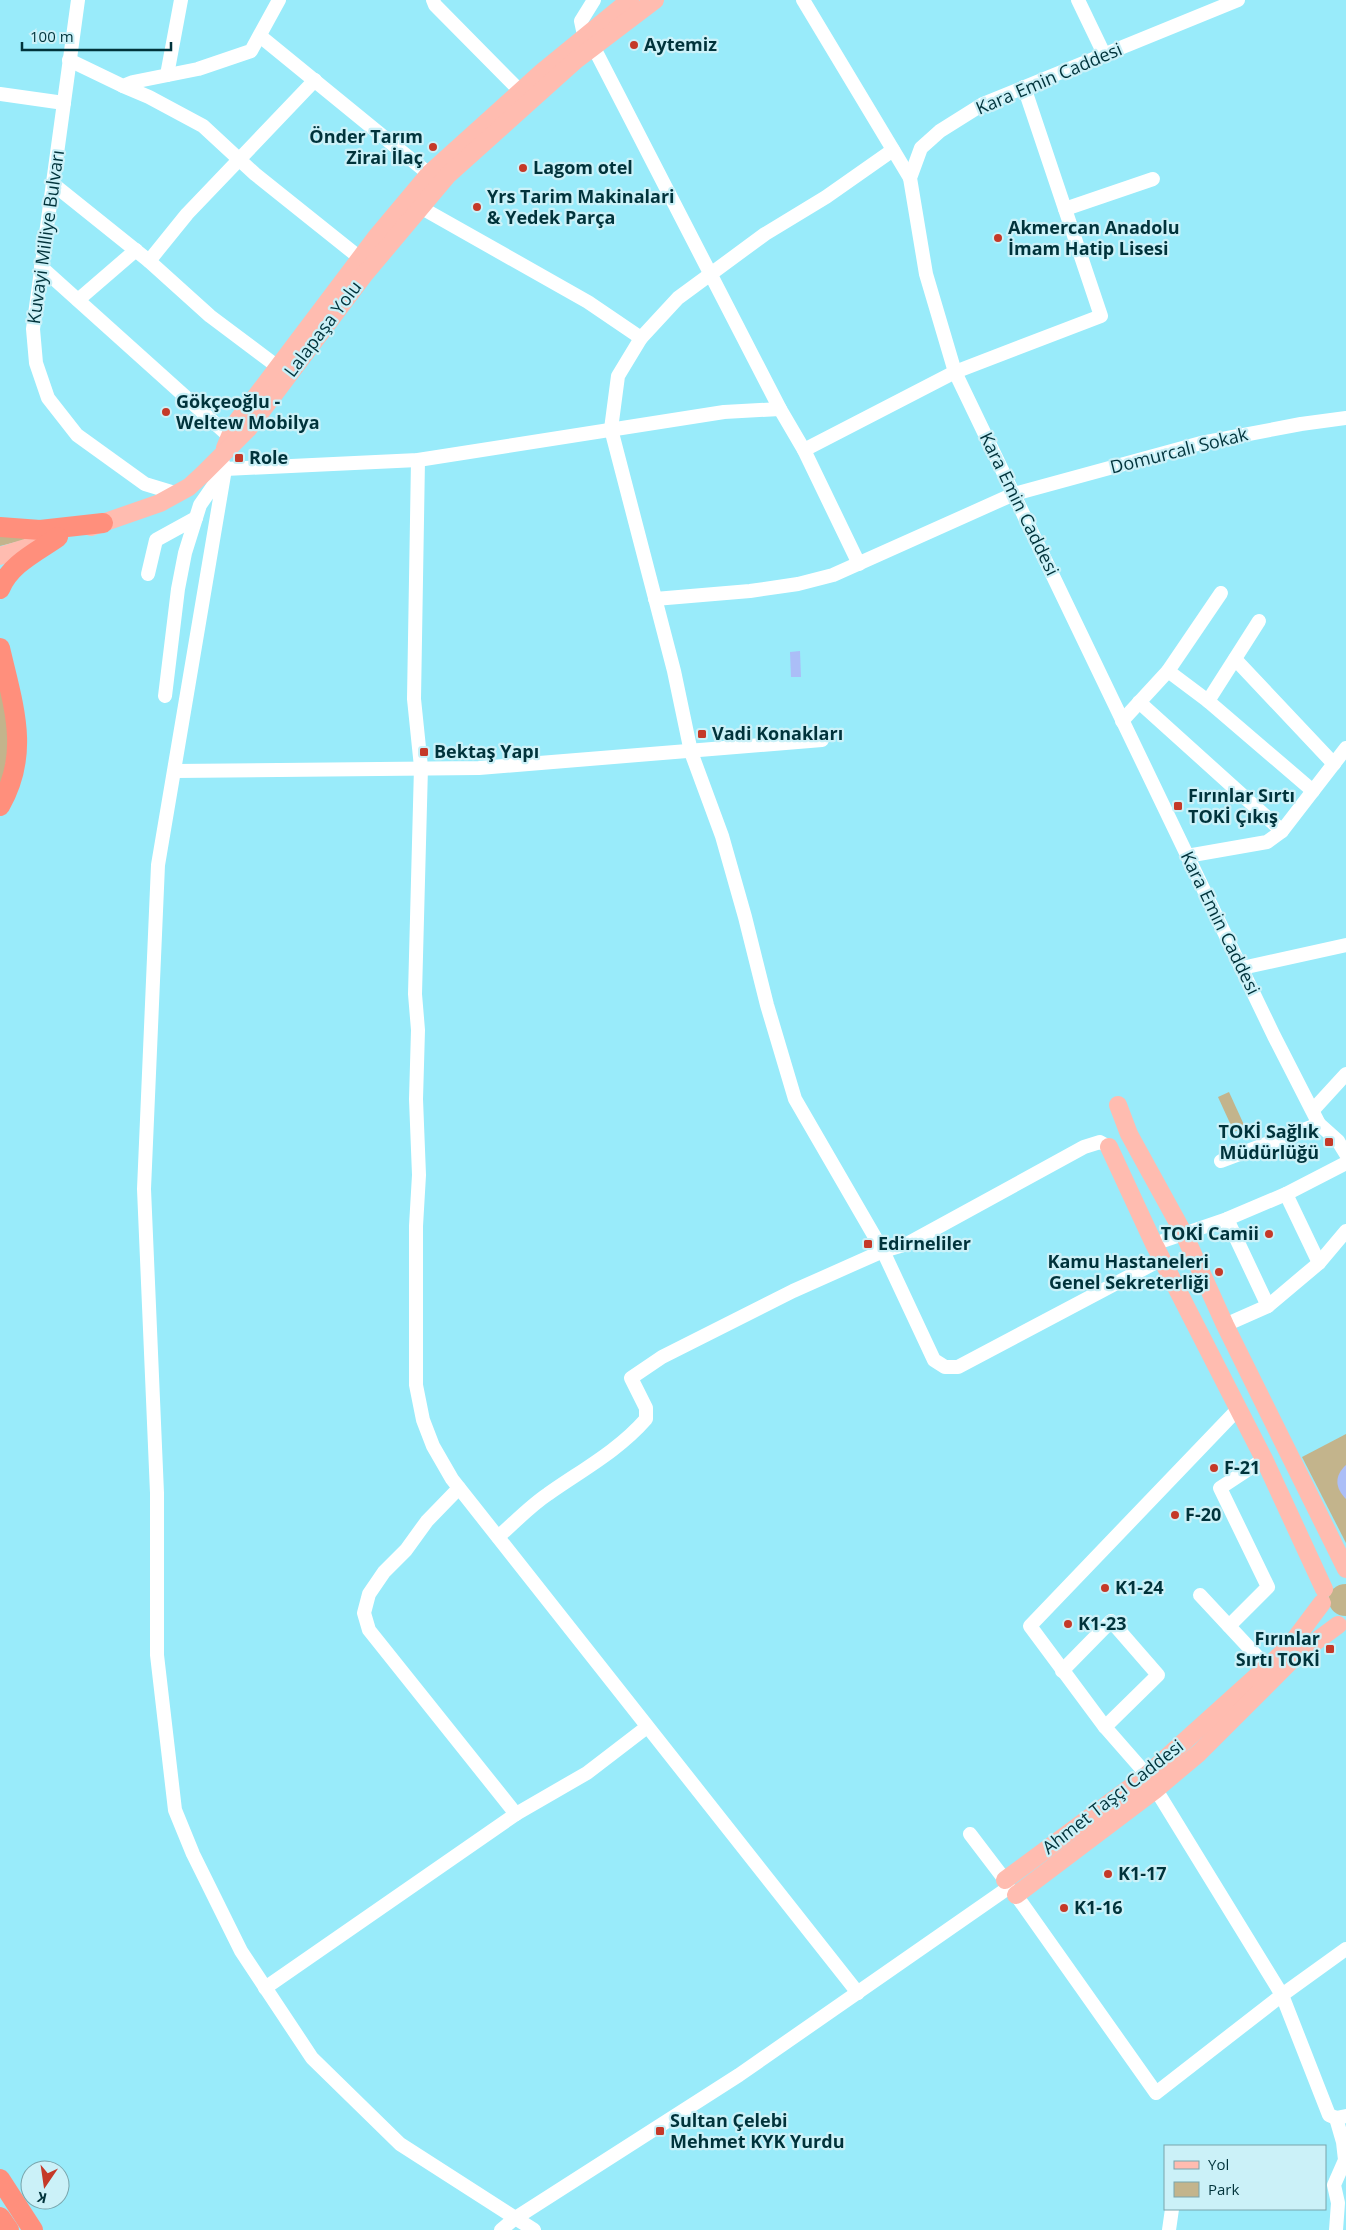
<svg xmlns="http://www.w3.org/2000/svg" width="1346" height="2230" font-family="'Open Sans',sans-serif">
<rect width="100%" height="100%" fill="#99ebfa"/>
<g fill="#c3b48c">
<polygon points="0,536 36,537 0,546"/>
<polygon points="0,675 12,726 0,798"/>
<polygon points="1229,1092 1245,1127 1234,1132 1218,1097"/>
<polygon points="1346,1434 1346,1543 1302,1457"/>
<path d="M1346,1584v32c-10,0 -16,-6 -18,-16 2,-10 8,-16 18,-16z"/>
</g>
<g fill="#abbef7">
<polygon points="800,651 801,677 791,677 790,652"/>
<path d="M1346,1465v34c-11,-11 -12,-23 0,-34z"/>
</g>
<g fill="none" stroke-linecap="round" stroke-linejoin="round">
<g stroke="#fff" stroke-width="14">
<polyline points="78,0 33,329 36,363 48,398 77,435 145,484 178,494"/>
<polyline points="433,0 435,5 520,91"/>
<polyline points="803,0 910,178"/>
<polyline points="1078,0 1104,54"/>
<polyline points="1238,0 983,104 940,131 921,148 910,178 926,274 955,372 1274,1036 1319,1124 1338,1141 1346,1154"/>
<polyline points="584,35 581,21 594,0"/>
<polyline points="260,36 429,174"/>
<polyline points="593,46 780,409 804,450 859,564"/>
<polyline points="69,60 123,86 133,82 198,69 251,51 279,0"/>
<polyline points="167,75 181,0"/>
<polyline points="123,86 149,97 203,126 255,174 360,258"/>
<polyline points="0,94 64,103"/>
<polyline points="893,150 826,197 765,234 678,298 641,338 618,376 611,429 674,671 691,752 722,836 745,917 767,1005 795,1099 883,1251 934,1360 945,1367 958,1367 1162,1259"/>
<polyline points="53,184 149,261 210,316 278,367"/>
<polyline points="420,207 588,302 641,338"/>
<polyline points="1065,209 1153,179"/>
<polyline points="149,261 187,214 315,80"/>
<polyline points="41,267 229,436"/>
<polyline points="78,300 136,250"/>
<polyline points="804,450 955,372 1101,316 1024,87"/>
<polyline points="220,455 225,469 158,865 144,1189 157,1493 157,1655 175,1810 193,1854 241,1951 312,2058 400,2144 534,2230"/>
<polyline points="418,460 414,699 421,767 415,994 418,1030 416,1099 419,1175 416,1226 416,1385 423,1420 433,1446 452,1479 858,1993"/>
<polyline points="148,574 156,540 196,518"/>
<polyline points="655,599 750,591 798,584 833,575 1014,494 1201,443 1301,424 1346,418"/>
<polyline points="1235,659 1334,764"/>
<polyline points="1168,671 1208,701 1313,791"/>
<polyline points="165,696 178,589 185,553 200,505 225,469 418,460 724,412 780,409"/>
<polyline points="1208,701 1259,621"/>
<polyline points="1139,702 1282,831"/>
<polyline points="1122,721 1168,671 1221,593"/>
<polyline points="175,771 479,768 822,740"/>
<polyline points="1187,856 1267,842 1282,831 1346,748"/>
<polyline points="1242,968 1346,945"/>
<polyline points="1313,1110 1346,1074"/>
<polyline points="1221,1161 1319,1124"/>
<polyline points="1286,1194 1319,1263"/>
<polyline points="1227,1219 1268,1306"/>
<polyline points="1154,1244 1227,1219 1286,1194 1346,1163"/>
<polyline points="1225,1325 1268,1306 1319,1263 1346,1231"/>
<polyline points="1238,1409 1030,1626 1105,1727 1147,1775 1282,1995 1329,2115 1336,2118 1346,2116"/>
<polyline points="459,1488 427,1521 406,1550 384,1572 369,1594 364,1613 369,1630 516,1814"/>
<path d="M498,1537c16,-14 32,-31 50,-43 34,-24 70,-43 98,-75v-11l-15,-30 31,-21 131,-66 90,-40 24,-7 177,-97 16,-5 9,5"/>
<polyline points="1200,1595 1267,1667"/>
<polyline points="1229,1626 1268,1587 1220,1488 1264,1459"/>
<polyline points="1062,1671 1111,1621 1158,1675 1105,1727"/>
<polyline points="970,1834 1005,1880 1008,1888 1016,1895 1156,2093 1282,1995 1346,1949"/>
<polyline points="265,1988 516,1814 587,1773 647,1727"/>
<polyline points="501,2230 514,2219 739,2075 1008,1888"/>
<polyline points="1169,2230 1172,2209"/>
<polyline points="1336,2230 1338,2203 1334,2185 1345,2160 1343,2142 1336,2118"/>
</g>
<g stroke="#ffbcb0" stroke-width="18">
<polyline points="225,448 235,424 377,236 429,174 542,72 630,0"/>
<polyline points="91,527 160,503 189,487 203,474 248,429 364,275 448,175 576,60 655,0"/>
<polyline points="0,556 45,542"/>
<polyline points="1118,1105 1129,1134 1184,1234 1225,1325 1346,1569"/>
<polyline points="1109,1147 1154,1244 1264,1459 1324,1589"/>
<polyline points="1005,1880 1147,1775 1289,1647 1322,1603"/>
<polyline points="1016,1895 1155,1790 1199,1753 1295,1657 1338,1625"/>
</g>
<g stroke="#ff8f7c" stroke-width="20">
<polyline points="0,527 40,530 103,523"/>
<path d="M0,589c10,-25 37,-37 58,-52"/>
<path d="M0,648c13,57 31,104 0,158"/>
<polyline points="0,2179 33,2230"/>
<polyline points="0,2217 9,2230"/>
</g>
</g>
<g fill="#c53928" stroke="#cbf1f8" stroke-width="2">
<circle cx="634" cy="45" r="5"/>
<circle cx="433" cy="147" r="5"/>
<circle cx="523" cy="168" r="5"/>
<circle cx="477" cy="207" r="5"/>
<circle cx="998" cy="238" r="5"/>
<circle cx="166" cy="412" r="5"/>
<rect x="234" y="453" width="10" height="10" rx="2.5"/>
<rect x="697" y="729" width="10" height="10" rx="2.5"/>
<rect x="419" y="747" width="10" height="10" rx="2.5"/>
<rect x="1173" y="801" width="10" height="10" rx="2.5"/>
<rect x="1324" y="1137" width="10" height="10" rx="2.5"/>
<circle cx="1269" cy="1234" r="5"/>
<rect x="863" y="1239" width="10" height="10" rx="2.5"/>
<circle cx="1219" cy="1272" r="5"/>
<circle cx="1214" cy="1468" r="5"/>
<circle cx="1175" cy="1515" r="5"/>
<circle cx="1105" cy="1588" r="5"/>
<circle cx="1068" cy="1624" r="5"/>
<rect x="1325" y="1644" width="10" height="10" rx="2.5"/>
<circle cx="1108" cy="1874" r="5"/>
<circle cx="1064" cy="1908" r="5"/>
<rect x="655" y="2126" width="10" height="10" rx="2.5"/>
</g>
<g text-anchor="middle" stroke-width="4.5" stroke-linejoin="round" paint-order="stroke">
<g font-size="18" font-weight="bold" fill="#00333b" stroke="#cbf1f8" text-anchor="start">
<text x="644" y="51">Aytemiz</text>
<text x="423" y="143" text-anchor="end">Önder Tarım<tspan x="423" dy="21">Zirai İlaç</tspan></text>
<text x="533" y="174">Lagom otel</text>
<text x="487" y="203">Yrs Tarim Makinalari<tspan x="487" dy="21">&amp; Yedek Parça</tspan></text>
<text x="1008" y="234">Akmercan Anadolu<tspan x="1008" dy="21">İmam Hatip Lisesi</tspan></text>
<text x="176" y="408">Gökçeoğlu -<tspan x="176" dy="21">Weltew Mobilya</tspan></text>
<text x="249" y="464">Role</text>
<text x="712" y="740">Vadi Konakları</text>
<text x="434" y="758">Bektaş Yapı</text>
<text x="1188" y="802">Fırınlar Sırtı<tspan x="1188" dy="21">TOKİ Çıkış</tspan></text>
<text x="1319" y="1138" text-anchor="end">TOKİ Sağlık<tspan x="1319" dy="21">Müdürlüğü</tspan></text>
<text x="1259" y="1240" text-anchor="end">TOKİ Camii</text>
<text x="878" y="1250">Edirneliler</text>
<text x="1209" y="1268" text-anchor="end">Kamu Hastaneleri<tspan x="1209" dy="21">Genel Sekreterliği</tspan></text>
<text x="1224" y="1474">F-21</text>
<text x="1185" y="1521">F-20</text>
<text x="1115" y="1594">K1-24</text>
<text x="1078" y="1630">K1-23</text>
<text x="1320" y="1645" text-anchor="end">Fırınlar<tspan x="1320" dy="21">Sırtı TOKİ</tspan></text>
<text x="1118" y="1880">K1-17</text>
<text x="1074" y="1914">K1-16</text>
<text x="670" y="2127">Sultan Çelebi<tspan x="670" dy="21">Mehmet KYK Yurdu</tspan></text>
</g>
<g font-size="18" fill="#00333b" stroke="#cbf1f8">
<text transform="translate(1049 79) rotate(-23)" y="6">Kara Emin Caddesi</text>
<text transform="translate(46 237) rotate(-82)" y="6">Kuvayi Milliye Bulvarı</text>
<text transform="translate(323 329) rotate(-53)" y="6">Lalapaşa Yolu</text>
<text transform="translate(1179 451) rotate(-14)" y="6">Domurcalı Sokak</text>
<text transform="translate(1019 504) rotate(64)" y="6">Kara Emin Caddesi</text>
<text transform="translate(1220 923) rotate(64)" y="6">Kara Emin Caddesi</text>
<text transform="translate(1113 1797) rotate(-38)" y="6">Ahmet Taşçı Caddesi</text>
</g>
</g>
<rect x="1164" y="2145" width="162" height="65" fill="#cbf1f8" stroke="#7aa5ac"/>
<rect x="1174" y="2161" width="25" height="8" fill="#ffbcb0" stroke="#7aa5ac"/>
<text x="1208" y="2170" font-size="15" fill="#00333b">Yol</text>
<rect x="1174" y="2182" width="25" height="15" fill="#c3b48c" stroke="#7aa5ac"/>
<text x="1208" y="2195" font-size="15" fill="#00333b">Park</text>
<g transform="translate(45 2185) rotate(193)"><circle r="24" fill="#cbf1f8" stroke="#7aa5ac"/>
<path d="M0-4L9 19L0 12L-9 19Z" fill="#c53928"/>
<text y="-8" font-size="14" font-weight="bold" text-anchor="middle" fill="#00333b">K</text>
</g>
<path d="M22 42v8h149v-8" fill="none" stroke="#00333b" stroke-width="2.5"/>
<text x="30" y="42" font-size="15" fill="#00333b" stroke="#cbf1f8" stroke-width="4" paint-order="stroke">100 m</text>
</svg>
